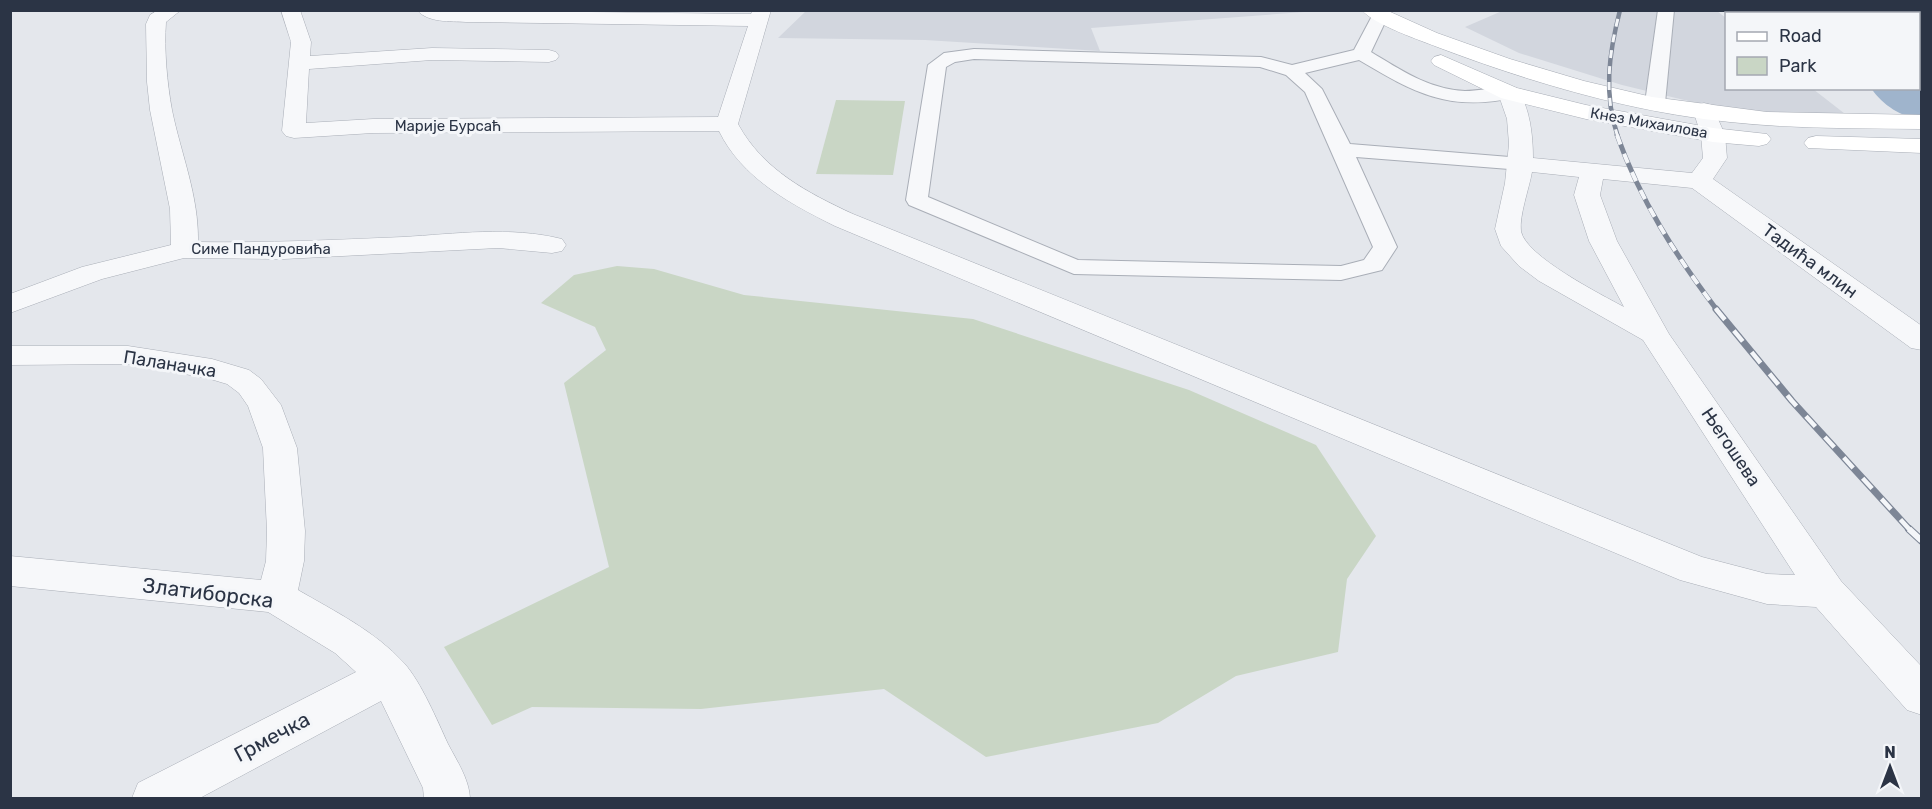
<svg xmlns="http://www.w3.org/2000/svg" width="1932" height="809" font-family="Rubik,sans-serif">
<rect width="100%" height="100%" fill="#e4e7ec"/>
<g fill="#d2d6de">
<polygon points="1302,10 1304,12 1091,28 1100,51 925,40 778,38 806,11"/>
<polygon points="1502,11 1717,11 1726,18 1726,88 1813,89 1849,117 1738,113 1622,85 1519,53 1465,27"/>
</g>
<g fill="#c9d6c5">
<polygon points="836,100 905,101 893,175 816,174"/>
<polygon points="617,266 654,269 744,295 973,319 1189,390 1316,445 1376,536 1347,579 1338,652 1236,676 1158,723 986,757 884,689 701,709 532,707 492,725 444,647 609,567 564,383 606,350 595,327 541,303 574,275"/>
</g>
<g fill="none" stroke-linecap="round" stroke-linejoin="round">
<g fill="#9fb4cc" fill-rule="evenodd">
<polygon points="1759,10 1808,10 1811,14 1761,14"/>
<path d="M1918,77l4,2v42c-22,-6 -38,-14 -51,-33h47z"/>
</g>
<defs>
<g id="lane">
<polygon points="1658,10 1674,10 1665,103 1662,107 1648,107 1645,103"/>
<path d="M1380,11l8,5 -17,36c30,18 57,37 94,39 16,0 35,-6 51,-2l2,4 -2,4c-67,16 -103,-5 -157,-37l-54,13 17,16 28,55 172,14 7,2 3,4 -3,4 -7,2 -166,-13 41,90 -15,23 -41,10 -267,-6 -165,-69 -3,-5 22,-135 16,-12 30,-4 287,8 31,8 62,-15 18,-34zM974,59l286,8 26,8 19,17 68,155 -9,13 -23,6 -263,-6 -150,-63 18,-130 9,-5z"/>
</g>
<g id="street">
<path d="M158,10h23l-15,12c-2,28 1,60 6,88 9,44 27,86 26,132 68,1 136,-2 205,-5 52,-3 107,-11 159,2l4,6 -4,6 -10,2 -54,-5 -214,11 -100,-1 -82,21 -92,34v-19l72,-27 89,-22 -1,-36 -20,-99 -3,-28 -1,-58 4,-9z"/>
<path d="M281,10h19l11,32 -1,14 122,-8 117,2 7,2 3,4 -3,4 -7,2 -117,-2 -123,9 -3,54 67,-4 345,-2 30,-91 -282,-4c-16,-1 -38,1 -49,-12l334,4 2,-4h18l-33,114c25,46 70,69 115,90l849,343 65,17 28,1 -152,-235 -104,-59 -20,-15 -18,-20 -6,-17 10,-46 4,-39 -2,-25 -9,-26 3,-5 8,-1 8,1c13,20 16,47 16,70l159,15 11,-15 -2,-23 -8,-25 3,-5 8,-2 8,2 13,30 2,23 -14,21 209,147v24l-11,-2 -219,-160 -89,-9 -3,16 17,46 52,93 172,247 81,86v48l-15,-5 -91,-103 -49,-3 -87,-24 -845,-354c-46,-23 -93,-48 -116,-95l-346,2 -79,5 -8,-2 -4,-5 9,-89zM1532,172l47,5 -5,18 15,46 35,66c-22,-12 -99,-51 -103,-76 -2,-15 8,-42 11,-59z"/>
<path d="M10,346h118l84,13 37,11 12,9 20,26 16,43 8,83 -1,30 -6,29c36,21 77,41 106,73 17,19 33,57 44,81 9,17 21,35 22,54h-46l-1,-10 -42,-87 -181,97h-68l6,-15 218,-111 -21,-19 -67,-41 -258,-26v-30l251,24 5,-19 1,-30 -4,-83 -15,-42 -9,-13 -12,-9 -20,-6 -79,-14 -118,1z"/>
</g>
<g id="secondary">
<path d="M1362,10h24l51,23 73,26 74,22 68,16 115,15 155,3v14c-64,-1 -128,0 -192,-7 -99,-10 -197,-39 -290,-74 -18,-7 -68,-24 -78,-38z"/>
<polygon points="1441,55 1517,88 1586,105 1713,128 1767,134 1771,139 1767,144 1759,146 1713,142 1586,119 1501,98 1434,65 1431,61 1434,57"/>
<polygon points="1816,136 1922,139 1922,153 1808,148 1804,143 1808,138"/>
</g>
</defs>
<use href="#lane" stroke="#a9aeb7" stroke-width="2"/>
<use href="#street" stroke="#a9aeb7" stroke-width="1"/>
<use href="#secondary" stroke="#a9aeb7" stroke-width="1"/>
<use href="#lane" fill="#f7f8fa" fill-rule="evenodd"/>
<use href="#street" fill="#f7f8fa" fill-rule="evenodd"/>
<use href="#secondary" fill="#fff" fill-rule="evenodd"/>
<defs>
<path id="rail-far3" d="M1618,137c-15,-43 -9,-84 2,-127"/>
<path id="rail-far2" d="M1617,135c23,65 59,121 100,175"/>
<polyline id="rail-far1" points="1716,309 1792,401 1910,530"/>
<polyline id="rail" points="1909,529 1922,541"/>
</defs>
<use href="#rail-far3" stroke="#7d8696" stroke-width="4.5"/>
<use href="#rail-far2" stroke="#7d8696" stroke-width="5"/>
<use href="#rail-far1" stroke="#7d8696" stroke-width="7"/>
<use href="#rail" stroke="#7d8696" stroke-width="8"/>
<use href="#rail-far3" stroke="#f4f6f9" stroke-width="3" stroke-dasharray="8" stroke-linecap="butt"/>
<use href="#rail-far2" stroke="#f4f6f9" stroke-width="4" stroke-dasharray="10" stroke-linecap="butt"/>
<use href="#rail-far1" stroke="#f4f6f9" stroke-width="4.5" stroke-dasharray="14" stroke-linecap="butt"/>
<use href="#rail" stroke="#f4f6f9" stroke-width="6" stroke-dasharray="17" stroke-linecap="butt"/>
</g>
<g text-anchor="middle" stroke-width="6" stroke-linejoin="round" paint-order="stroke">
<g font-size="15" fill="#2b3445" stroke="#f4f6f9">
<text transform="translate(1649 123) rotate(10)" y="5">Кнез Михаилова</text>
<text x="448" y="131">Марије Бурсаћ</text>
<text x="261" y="254">Симе Пандуровића</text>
</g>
<g font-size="18" fill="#2b3445" stroke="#f4f6f9">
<text transform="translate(1810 261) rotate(36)" y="6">Тадића млин</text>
<text transform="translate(170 364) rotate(9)" y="6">Паланачка</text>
<text transform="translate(1731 447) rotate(56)" y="6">Његошева</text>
</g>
<g font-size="21" fill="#2b3445" stroke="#f4f6f9">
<text transform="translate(208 593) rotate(7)" y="7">Златиборска</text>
<text transform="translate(272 737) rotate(-28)" y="7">Грмечка</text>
</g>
</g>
<rect width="1932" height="809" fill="none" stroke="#2b3445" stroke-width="24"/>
<rect x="1725" y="12" width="195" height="78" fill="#f4f6f9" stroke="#a4a8b1" stroke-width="1.5"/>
<rect x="1737" y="32" width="30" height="9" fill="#ffffff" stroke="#a4a8b1" stroke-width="1.5"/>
<text x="1779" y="42" font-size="18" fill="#2b3445">Road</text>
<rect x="1737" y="57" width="30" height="18" fill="#c9d6c5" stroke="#a4a8b1" stroke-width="1.5"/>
<text x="1779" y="72" font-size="18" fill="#2b3445">Park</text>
<g transform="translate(1890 767)" stroke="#f4f6f9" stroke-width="4.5" paint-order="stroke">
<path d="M0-4.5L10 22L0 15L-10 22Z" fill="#2b3445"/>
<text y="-9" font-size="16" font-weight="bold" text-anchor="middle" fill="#2b3445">N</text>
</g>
</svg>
